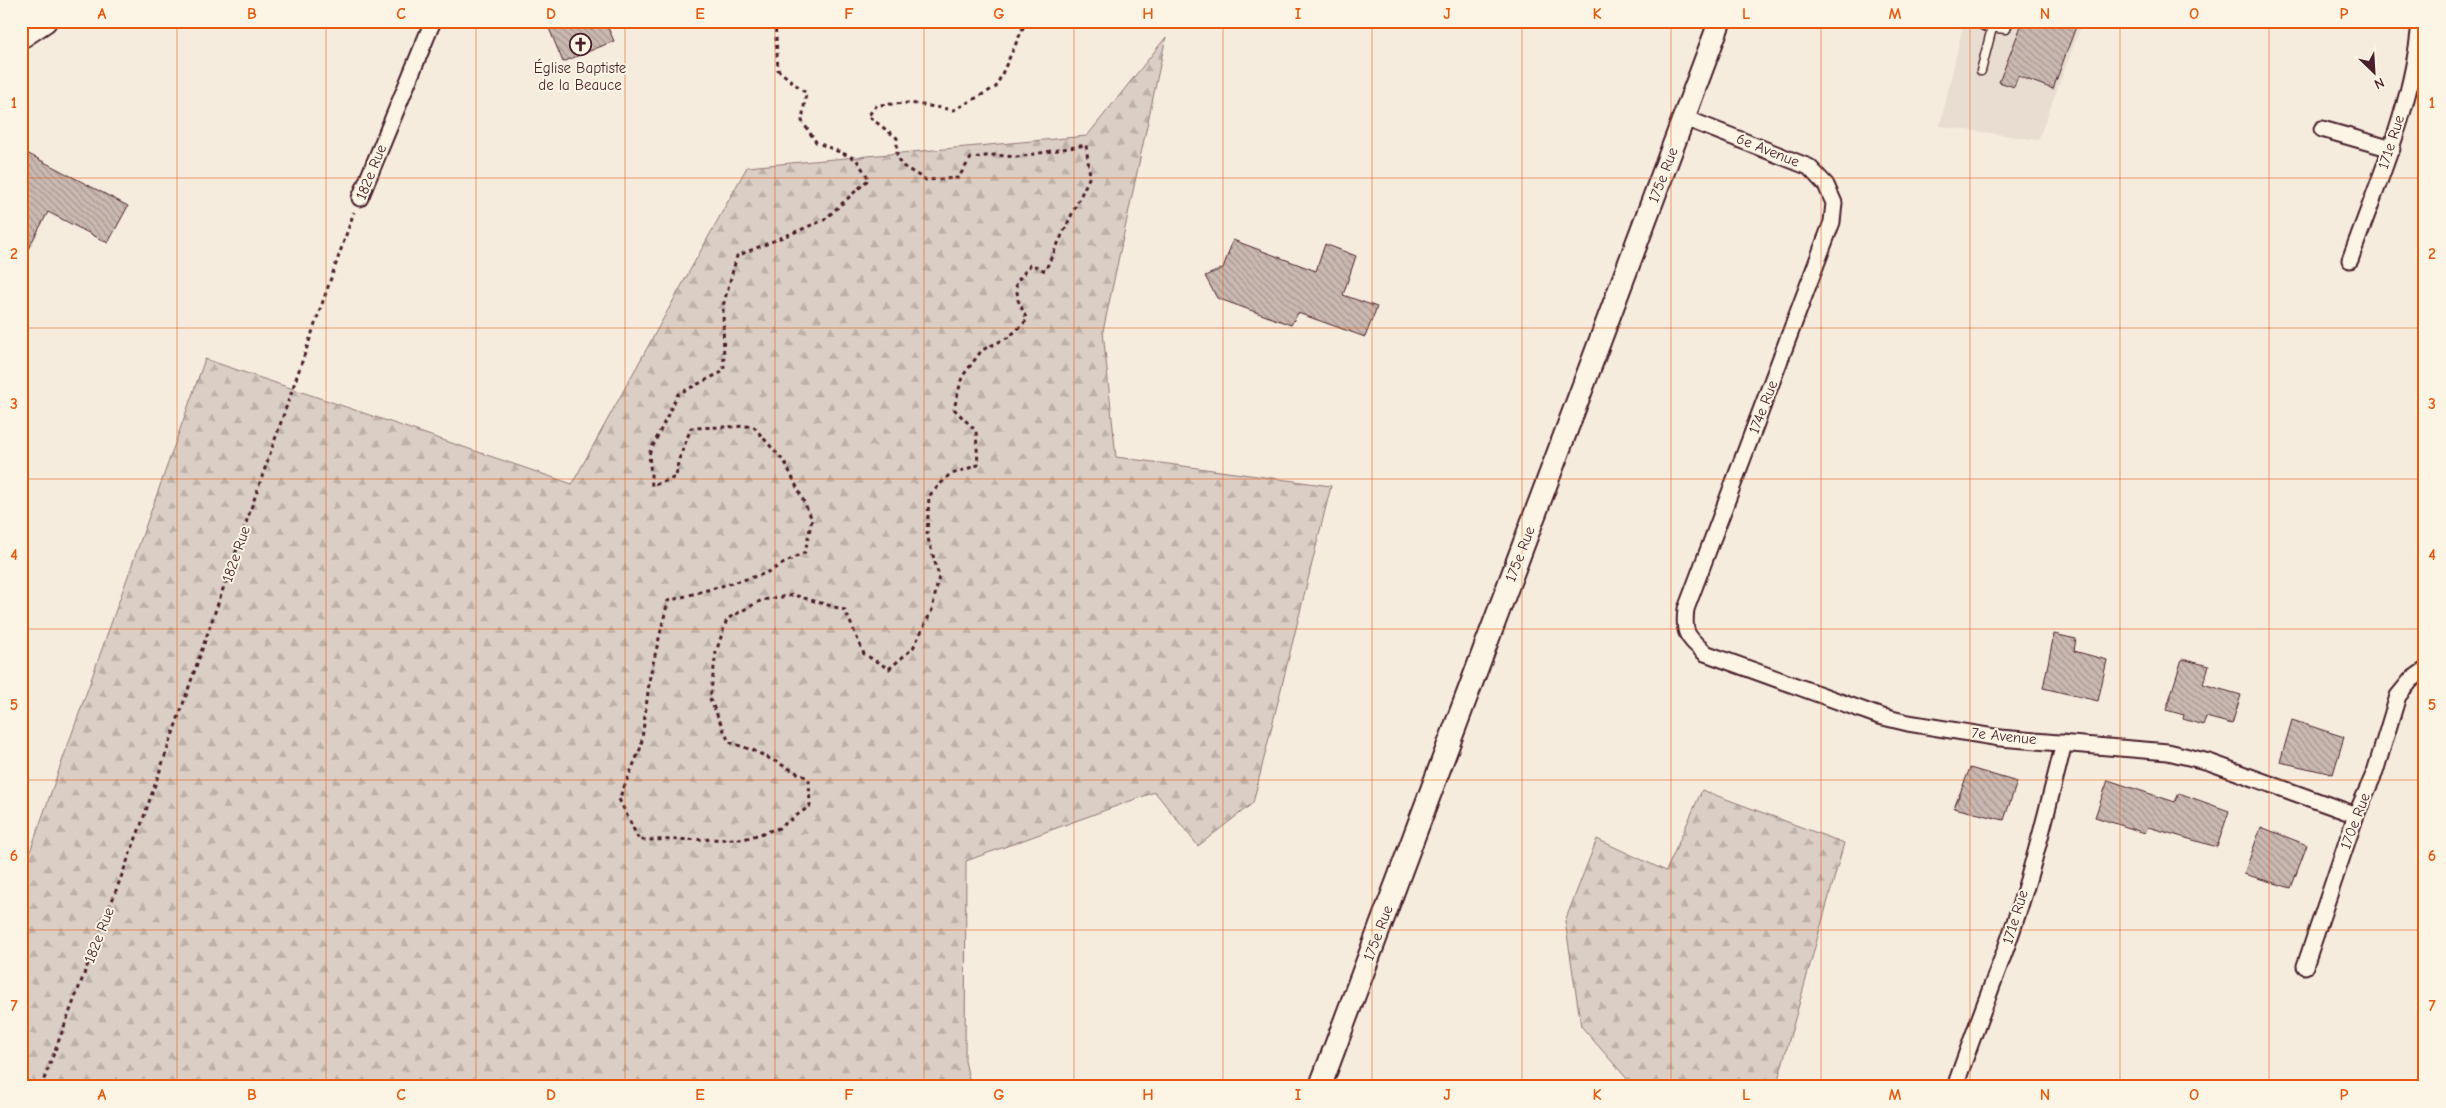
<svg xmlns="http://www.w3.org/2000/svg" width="2446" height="1108" font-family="'Comic Neue',sans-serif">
<defs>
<pattern id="forest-firs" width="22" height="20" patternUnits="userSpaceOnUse" patternTransform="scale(1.25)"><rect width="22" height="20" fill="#dbcec4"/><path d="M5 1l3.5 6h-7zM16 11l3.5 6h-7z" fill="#bdb0a9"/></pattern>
<pattern id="building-back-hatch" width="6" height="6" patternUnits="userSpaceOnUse" patternTransform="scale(1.25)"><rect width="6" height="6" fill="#cab9b1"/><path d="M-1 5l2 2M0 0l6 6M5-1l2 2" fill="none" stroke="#a69690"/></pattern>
</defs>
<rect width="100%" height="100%" fill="#f5ecde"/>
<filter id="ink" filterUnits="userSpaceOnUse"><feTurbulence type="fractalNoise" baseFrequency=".02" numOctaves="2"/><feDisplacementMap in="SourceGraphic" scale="10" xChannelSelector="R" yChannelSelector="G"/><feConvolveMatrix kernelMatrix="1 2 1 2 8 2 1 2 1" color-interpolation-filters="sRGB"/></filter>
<g filter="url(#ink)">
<polygon fill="#e8ddd0" points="1960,21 2083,21 2038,140 1940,126 1963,25"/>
<g fill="url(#forest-firs)" stroke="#927678">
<polygon points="1166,37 1103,331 1116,457 1331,486 1253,803 1198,846 1155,792 966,861 965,1061 971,1087 21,1087 21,877 205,359 572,484 747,167 1087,136"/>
<polygon points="1702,790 1844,843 1776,1087 1634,1087 1581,1026 1565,921 1597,839 1666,871"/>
</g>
<g fill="url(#building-back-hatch)" stroke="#4a1f2b">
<polygon points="546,21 586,21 590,29 606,23 614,41 563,62"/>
<polygon points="2023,21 2078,21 2053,89 2018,76 2014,87 1999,82"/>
<polygon points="21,150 128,206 108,243 48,212 21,262"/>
<polygon points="1233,240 1316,271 1325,244 1356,256 1343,295 1377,307 1365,337 1298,313 1291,325 1217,298 1205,276 1223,268"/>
<polygon points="2054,634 2076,639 2074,651 2107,660 2098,701 2043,688"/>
<polygon points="2182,659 2209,666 2203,684 2241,695 2232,724 2206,717 2203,725 2183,719 2184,715 2166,710"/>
<polygon points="2292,720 2344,737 2333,774 2280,762"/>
<polygon points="1970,768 2017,782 2004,820 1954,808"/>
<polygon points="2108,780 2175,802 2179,793 2229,811 2217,847 2148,827 2145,833 2095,817"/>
<polygon points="2261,827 2307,845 2291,888 2244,874"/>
</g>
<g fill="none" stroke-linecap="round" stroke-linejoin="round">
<defs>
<g id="lane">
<polyline points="1974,21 1986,27 2006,29 2009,21"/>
<polyline points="1981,71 1992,28"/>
</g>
<g id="street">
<path d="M1685,118l124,49 17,18 8,18 -2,19 -146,387c-3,25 1,27 19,44l174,63 29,7 92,15 168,14 41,10 147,53"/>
<polyline points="2322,129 2392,149"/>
<polyline points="360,198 433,21"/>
<path d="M2350,260c27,-76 64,-157 70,-239"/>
<polyline points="2305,966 2356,815 2375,772 2398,696 2411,680 2425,670"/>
<path d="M1955,1087c16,-47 34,-93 51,-139 24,-67 41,-137 58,-205"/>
</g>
<polyline id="secondary" points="1320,1087 1720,21"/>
<polyline id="primary" points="21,37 45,21"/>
</defs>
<use href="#lane" stroke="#4a1f2b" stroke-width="11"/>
<use href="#street" stroke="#4a1f2b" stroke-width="19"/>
<use href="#secondary" stroke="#4a1f2b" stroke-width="25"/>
<use href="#primary" stroke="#4a1f2b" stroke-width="26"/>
<g stroke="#4a1f2b" stroke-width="3" stroke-dasharray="4 4" stroke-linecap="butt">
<polyline points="775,21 778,70 806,93 802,121 816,142 856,159 869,179 824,220 737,256 723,306 724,371 678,394 649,454 652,486 676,477 678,462 691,428 753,426 786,464 812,519 805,552 764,574 668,601 650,676 641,747 619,799 639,840 744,839 779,828 810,806 809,779 755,751 729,742 710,699 716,652 727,619 762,600 794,595 845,610 864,654 889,669 913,648 932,610 939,576 927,535 929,496 949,475 978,465 976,431 954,409 962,377 982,350 1009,337 1027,320 1018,300 1016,283 1031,264 1045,271 1090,176 1086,145 1017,157 994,155 971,158 958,178 926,180 901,165 897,156 897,138 868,116 877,105 910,103 954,110 996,87 1023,28 1020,21"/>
<polyline points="41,1087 141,825 354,212"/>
</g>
<use href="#lane" stroke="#fcf5e5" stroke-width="8"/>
<use href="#street" stroke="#fcf5e5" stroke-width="15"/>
<use href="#secondary" stroke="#fcf5e5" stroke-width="21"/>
<use href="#primary" stroke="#fcf5e5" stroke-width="22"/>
</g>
</g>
<path fill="none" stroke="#e8590c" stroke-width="1" stroke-opacity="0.55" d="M177,21v1066M326,21v1066M476,21v1066M625,21v1066M775,21v1066M924,21v1066M1074,21v1066M1223,21v1066M1372,21v1066M1522,21v1066M1671,21v1066M1821,21v1066M1970,21v1066M2120,21v1066M2269,21v1066M21,178h2404M21,328h2404M21,479h2404M21,629h2404M21,780h2404M21,930h2404"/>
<defs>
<symbol id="church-ring" viewBox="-11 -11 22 22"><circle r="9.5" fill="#fcf5e5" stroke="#4a1f2b" stroke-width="1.5"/><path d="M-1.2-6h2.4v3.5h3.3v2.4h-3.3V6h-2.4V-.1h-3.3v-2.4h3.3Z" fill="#4a1f2b"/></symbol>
</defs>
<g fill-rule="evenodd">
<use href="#church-ring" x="568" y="32" width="25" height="25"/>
</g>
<g text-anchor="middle" stroke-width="4" stroke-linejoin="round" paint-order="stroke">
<g font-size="15" fill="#4a1f2b" stroke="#fcf5e5">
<text x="580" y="73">Église Baptiste<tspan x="580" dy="17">de la Beauce</tspan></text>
</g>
<g font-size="15" fill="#4a1f2b" stroke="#fcf5e5">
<text transform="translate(2391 142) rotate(-72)" y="5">171e Rue</text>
<text transform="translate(1768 150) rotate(22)" y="5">6e Avenue</text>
<text transform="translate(371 172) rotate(-68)" y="5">182e Rue</text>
<text transform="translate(1663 175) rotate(-69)" y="5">175e Rue</text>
<text transform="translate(1763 407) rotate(-69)" y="5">174e Rue</text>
<text transform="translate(236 554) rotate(-71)" y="5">182e Rue</text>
<text transform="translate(1520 554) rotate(-69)" y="5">175e Rue</text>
<text transform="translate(2004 736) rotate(6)" y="5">7e Avenue</text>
<text transform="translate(2355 821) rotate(-69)" y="5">170e Rue</text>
<text transform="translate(2015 917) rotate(-73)" y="5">171e Rue</text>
<text transform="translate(1378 933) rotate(-69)" y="5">175e Rue</text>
<text transform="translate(99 935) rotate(-69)" y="5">182e Rue</text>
</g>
</g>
<rect width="2446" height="1108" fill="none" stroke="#fcf5e5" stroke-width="55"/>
<g transform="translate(2374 72) rotate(155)" stroke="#fcf5e5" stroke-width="4" paint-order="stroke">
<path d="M0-4L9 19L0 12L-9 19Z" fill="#4a1f2b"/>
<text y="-8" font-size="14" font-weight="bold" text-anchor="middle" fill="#4a1f2b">N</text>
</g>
<rect x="28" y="28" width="2390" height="1052" fill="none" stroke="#e8590c" stroke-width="2"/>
<g font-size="16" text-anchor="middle" font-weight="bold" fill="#e8590c">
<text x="102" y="19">A</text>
<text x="252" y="19">B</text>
<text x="401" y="19">C</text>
<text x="551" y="19">D</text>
<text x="700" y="19">E</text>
<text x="849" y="19">F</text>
<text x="999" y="19">G</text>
<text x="1148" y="19">H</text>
<text x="1298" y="19">I</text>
<text x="1447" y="19">J</text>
<text x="1597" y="19">K</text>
<text x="1746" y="19">L</text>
<text x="1895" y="19">M</text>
<text x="2045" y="19">N</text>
<text x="2194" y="19">O</text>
<text x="2344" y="19">P</text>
<text x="14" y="108">1</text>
<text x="2432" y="108">1</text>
<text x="14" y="259">2</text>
<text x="2432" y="259">2</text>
<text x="14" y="409">3</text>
<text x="2432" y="409">3</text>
<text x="14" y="560">4</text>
<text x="2432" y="560">4</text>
<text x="14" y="710">5</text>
<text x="2432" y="710">5</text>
<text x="14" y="861">6</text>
<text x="2432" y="861">6</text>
<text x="14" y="1011">7</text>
<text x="2432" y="1011">7</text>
<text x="102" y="1100">A</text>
<text x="252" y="1100">B</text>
<text x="401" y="1100">C</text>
<text x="551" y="1100">D</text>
<text x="700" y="1100">E</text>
<text x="849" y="1100">F</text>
<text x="999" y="1100">G</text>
<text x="1148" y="1100">H</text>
<text x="1298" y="1100">I</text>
<text x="1447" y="1100">J</text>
<text x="1597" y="1100">K</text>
<text x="1746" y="1100">L</text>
<text x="1895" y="1100">M</text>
<text x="2045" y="1100">N</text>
<text x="2194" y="1100">O</text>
<text x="2344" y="1100">P</text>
</g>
</svg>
